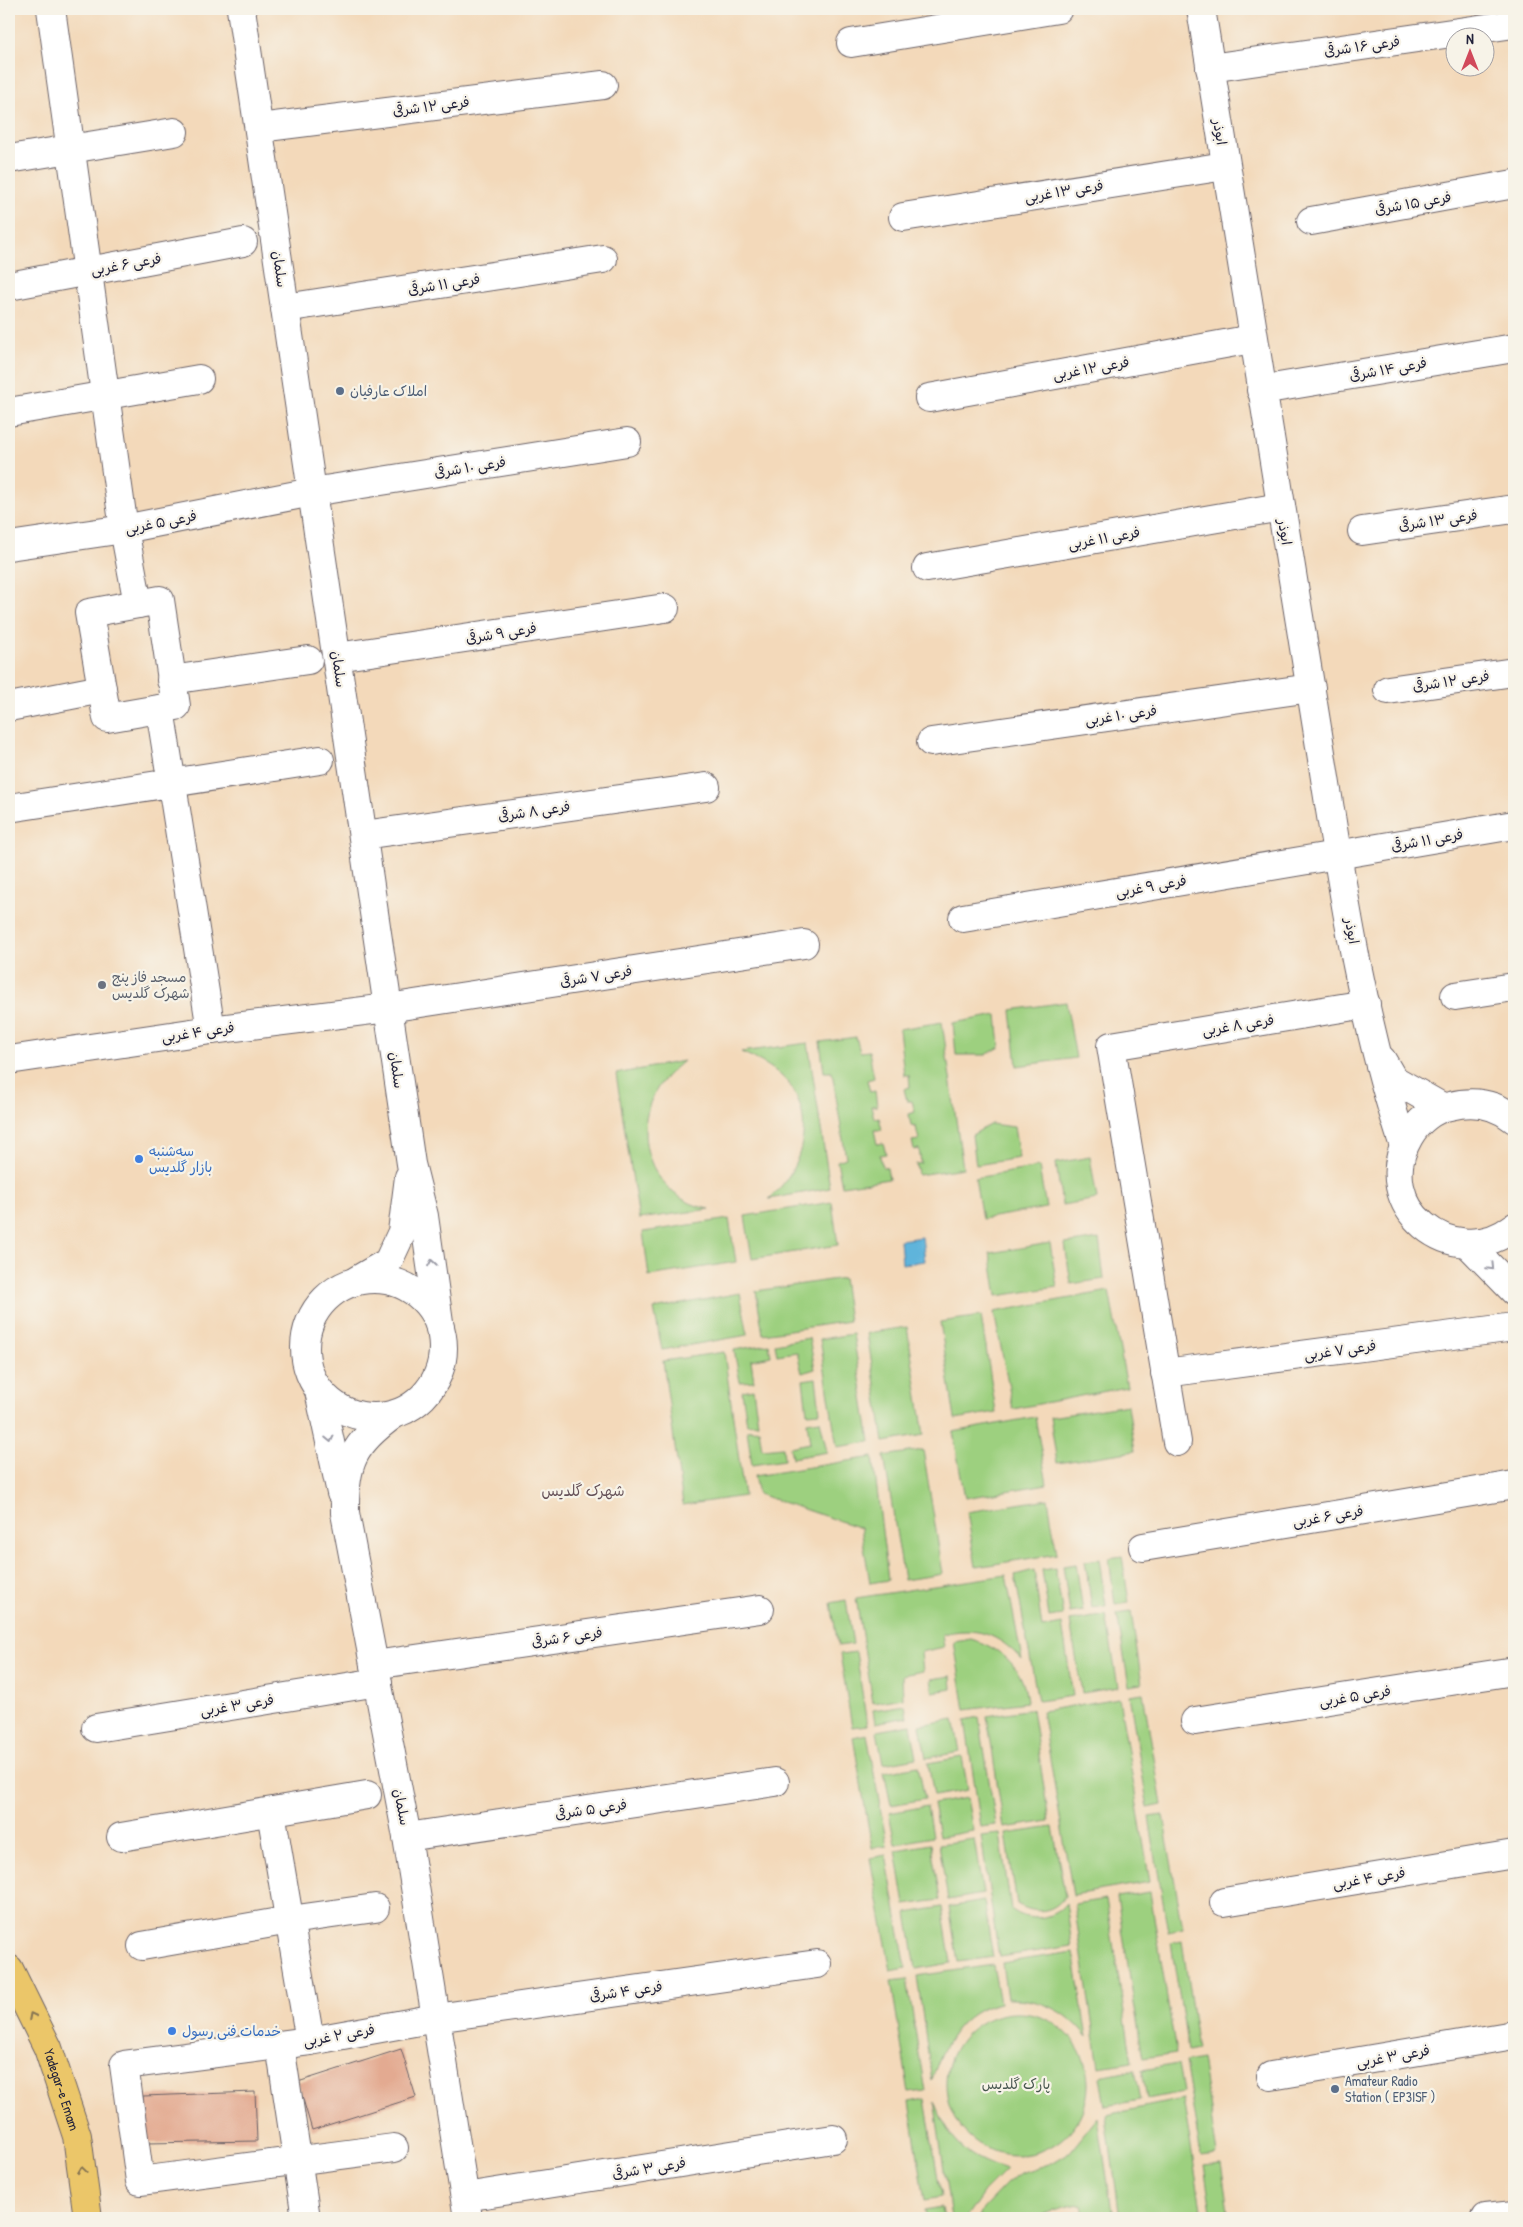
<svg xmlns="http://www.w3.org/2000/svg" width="1523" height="2227" font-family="'Patrick Hand','Playpen Sans Arabic',sans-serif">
<rect width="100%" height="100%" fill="#f7f3e8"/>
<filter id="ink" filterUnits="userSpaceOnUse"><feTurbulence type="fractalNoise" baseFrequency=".02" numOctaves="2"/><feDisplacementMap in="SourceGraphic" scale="10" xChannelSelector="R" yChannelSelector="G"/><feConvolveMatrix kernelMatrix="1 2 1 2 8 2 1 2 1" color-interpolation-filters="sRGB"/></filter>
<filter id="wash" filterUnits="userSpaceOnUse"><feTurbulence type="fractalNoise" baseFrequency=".0096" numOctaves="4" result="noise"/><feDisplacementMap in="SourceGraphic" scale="20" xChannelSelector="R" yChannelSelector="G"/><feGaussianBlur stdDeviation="1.12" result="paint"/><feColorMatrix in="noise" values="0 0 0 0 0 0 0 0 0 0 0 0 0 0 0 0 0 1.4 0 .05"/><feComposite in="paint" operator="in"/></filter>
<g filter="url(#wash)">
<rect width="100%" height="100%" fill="#f3d9ba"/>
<g fill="#9dd07f" stroke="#60795d">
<polygon points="1066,1002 1076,1058 1017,1066 1011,1010"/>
<polygon points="997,1015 1000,1047 986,1055 956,1055 953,1023"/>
<polygon points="942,1022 963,1168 918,1175 916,1164 921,1163 919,1149 914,1150 912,1141 919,1140 916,1127 911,1126 909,1114 915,1112 912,1101 907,1101 904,1089 910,1087 909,1075 904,1075 899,1029"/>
<polygon points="856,1037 860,1052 869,1051 874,1078 867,1080 870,1092 875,1091 877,1106 871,1106 874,1118 879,1117 882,1130 874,1130 877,1144 883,1143 886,1154 880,1155 882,1167 887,1168 889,1179 842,1186 837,1161 846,1158 832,1072 824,1072 820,1042"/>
<path d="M808,1043l22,145 -61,11c32,-28 48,-78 20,-115 -12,-15 -30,-24 -48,-32z"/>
<path d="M683,1061c-9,8 -19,16 -26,28 -29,47 -3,111 53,120l-71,10 -23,-145z"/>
<polygon points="991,1124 1014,1127 1019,1158 976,1165 972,1135"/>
<polygon points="1090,1157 1097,1199 1062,1205 1056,1163"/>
<polygon points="1039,1167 1046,1208 982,1219 975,1178"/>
<polygon points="832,1202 838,1245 752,1259 745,1216"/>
<polygon points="729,1219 736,1262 649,1276 643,1232"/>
<polygon points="1099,1239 1104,1279 1071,1284 1065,1244"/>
<polygon points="1050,1243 1057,1287 997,1296 990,1253"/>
<polygon points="843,1278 849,1321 763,1334 756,1291"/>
<polygon points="1109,1291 1127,1387 1013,1409 994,1312"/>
<polygon points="740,1293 748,1335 662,1350 654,1309"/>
<polygon points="981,1316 996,1412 955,1419 940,1322"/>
<polygon points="907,1327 924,1435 884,1442 867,1333"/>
<polygon points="853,1334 870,1442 837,1447 820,1339"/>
<polygon points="809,1338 815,1369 802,1373 797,1352 777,1355 775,1344"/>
<polygon points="769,1344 771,1356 751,1360 754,1381 740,1382 734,1350"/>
<polygon points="724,1352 744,1496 683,1505 663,1361"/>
<polygon points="816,1378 820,1412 807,1413 803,1380"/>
<polygon points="753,1389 758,1423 747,1424 742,1391"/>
<polygon points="1128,1405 1135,1451 1057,1463 1050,1417"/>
<polygon points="1035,1417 1047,1484 965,1498 953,1432"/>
<polygon points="820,1420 827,1452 792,1458 790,1447 810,1443 807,1422"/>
<polygon points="759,1429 762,1449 783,1447 784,1460 752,1465 747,1430"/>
<polygon points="923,1450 943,1574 904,1580 884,1456"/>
<polygon points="873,1457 888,1580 870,1583 861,1528 758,1494 754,1476"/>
<polygon points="1048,1499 1057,1554 976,1567 967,1512"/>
<polygon points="1122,1556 1129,1603 1115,1605 1109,1558"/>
<polygon points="1099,1559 1106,1606 1092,1608 1085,1561"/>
<polygon points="1076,1564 1083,1611 1070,1613 1063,1566"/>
<polygon points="1055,1568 1063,1615 1049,1617 1042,1570"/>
<polygon points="1034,1570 1042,1628 1062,1624 1073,1696 1038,1701 1015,1575"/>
<path d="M1006,1575l16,85c-24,-26 -44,-34 -80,-26l2,13 -23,5 2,19 -21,4 1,23 -30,5 -17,-105z"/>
<polygon points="846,1600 853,1644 838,1646 831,1603"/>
<polygon points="1131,1612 1142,1684 1129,1686 1117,1614"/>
<polygon points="1106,1615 1118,1687 1082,1693 1070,1621"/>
<path d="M971,1639c32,10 53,29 56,63l-62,8 -11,-68z"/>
<polygon points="856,1652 867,1725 852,1727 840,1654"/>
<polygon points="951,1676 952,1689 933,1692 931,1679"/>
<polygon points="1143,1693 1162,1805 1148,1808 1129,1695"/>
<polygon points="1119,1698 1150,1882 1073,1895 1042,1711"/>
<polygon points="905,1705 907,1717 875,1723 873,1710"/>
<polygon points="1032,1709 1049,1821 1004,1828 987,1716"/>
<polygon points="979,1717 996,1825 981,1827 965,1720"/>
<polygon points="954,1719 960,1752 926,1758 920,1725"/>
<polygon points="911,1725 917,1758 883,1764 877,1731"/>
<polygon points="867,1734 887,1846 872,1848 853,1737"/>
<polygon points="962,1757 968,1790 934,1796 928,1763"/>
<polygon points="918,1766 925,1799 891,1805 884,1772"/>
<polygon points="967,1798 973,1831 939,1837 933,1804"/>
<polygon points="927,1806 932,1837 895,1844 889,1813"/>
<polygon points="1163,1815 1183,1929 1168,1932 1149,1817"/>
<path d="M1053,1827l12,69c-12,18 -31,18 -48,8l-11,-70z"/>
<path d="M1000,1834l11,75c17,14 42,11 55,-6l6,43 -73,11 -18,-121z"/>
<polygon points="974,1839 983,1894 948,1900 939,1844"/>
<polygon points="931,1844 940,1900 905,1905 896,1850"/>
<polygon points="886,1855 906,1968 891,1971 870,1858"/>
<polygon points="1150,1892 1176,2053 1143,2058 1117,1897"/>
<polygon points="1106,1899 1132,2062 1099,2067 1074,1904"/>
<polygon points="984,1901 993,1957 958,1962 949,1907"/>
<polygon points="942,1907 951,1963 916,1969 907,1913"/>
<polygon points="1182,1941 1198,2049 1188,2051 1171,1943"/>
<path d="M1073,1952l14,85c-20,-27 -47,-39 -80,-38l-5,-36z"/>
<path d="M993,1965l7,38c-40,8 -58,42 -68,78l-15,-105z"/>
<polygon points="907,1979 925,2091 909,2093 891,1981"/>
<circle cx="1017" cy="2084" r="71"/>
<polygon points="1202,2059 1217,2154 1201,2156 1185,2062"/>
<polygon points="1178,2064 1183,2092 1147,2099 1142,2070"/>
<polygon points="1135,2070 1141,2100 1105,2106 1100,2077"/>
<polygon points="925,2099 941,2197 925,2200 909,2102"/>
<polygon points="1183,2099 1201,2208 1193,2218 1120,2218 1106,2115"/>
<path d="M934,2101c16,41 29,55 72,69l-22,22 -18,26h-15z"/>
<path d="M1098,2117l15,101h-28l-3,-14c-13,1 -32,6 -43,14h-60l4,-10 24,-25 14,-10 31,-10 18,-11z"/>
<polygon points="1221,2163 1229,2218 1212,2218 1204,2165"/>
<polygon points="942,2207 944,2218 927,2218 925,2210"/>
</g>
<polygon fill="#5eb4db" stroke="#406b8b" points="922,1237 925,1261 902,1264 900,1240"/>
<g id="blocks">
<g fill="#e3aa91">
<polygon points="401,2049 416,2097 312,2130 298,2082"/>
<polygon points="255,2092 257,2141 147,2143 143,2096"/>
</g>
</g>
</g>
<g filter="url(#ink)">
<use href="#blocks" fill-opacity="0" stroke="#6b6267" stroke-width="1"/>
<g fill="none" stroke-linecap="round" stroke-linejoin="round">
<defs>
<g id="minor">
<polyline points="51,9 124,529 138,604"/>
<polyline points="241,9 411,1164 424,1216 440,1329"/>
<path d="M1201,9c35,226 72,451 109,676 26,154 44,313 94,461"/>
<polyline points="851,43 1058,9"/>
<polyline points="1210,68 1514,24"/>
<polyline points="259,128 603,85"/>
<polyline points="9,159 174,132"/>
<polyline points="903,217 1225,166"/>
<polyline points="1311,221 1514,184"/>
<polyline points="9,286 243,242"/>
<polyline points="285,308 603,259"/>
<polyline points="1261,390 1514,348"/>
<polyline points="929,398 1252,339"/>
<polyline points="9,412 199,379"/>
<polyline points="1362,531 1514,509"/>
<polyline points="9,546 124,529 312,492 627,442"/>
<polyline points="927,568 1281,507"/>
<polygon points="160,600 176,706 107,718 89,613"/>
<polyline points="337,657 665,608"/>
<polyline points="171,680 308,660"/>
<polyline points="1388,690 1514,672"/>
<polyline points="9,707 102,689"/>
<polyline points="160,709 211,1030"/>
<polyline points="931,742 1311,688"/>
<polyline points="9,808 320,760"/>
<polyline points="363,835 706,787"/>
<polyline points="963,918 1514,825"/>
<polyline points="1455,996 1514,987"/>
<polyline points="9,1060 211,1030 388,1008 804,944"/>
<polyline points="1382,1060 1393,1079 1442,1107"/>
<path d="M1514,1119c-18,-15 -40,-19 -64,-13 -17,3 -32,15 -41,31 -40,68 44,138 105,90"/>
<polyline points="1468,1244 1514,1291"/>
<circle cx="374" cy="1348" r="69"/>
<polyline points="357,1280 388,1262 402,1232 409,1177"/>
<polyline points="1165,1373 1514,1327"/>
<polyline points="319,1391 341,1493"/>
<path d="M393,1415c-40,29 -49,48 -48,98l62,324 61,381"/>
<polyline points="1177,1442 1111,1046 1366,1004"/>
<polyline points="1143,1547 1514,1485"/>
<polyline points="374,1665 760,1609"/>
<polyline points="1195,1721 1514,1671"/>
<polyline points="96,1728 378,1682"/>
<polyline points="271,1812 310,2041"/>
<polyline points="121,1837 367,1795"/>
<polyline points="407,1837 775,1782"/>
<polyline points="1224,1902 1514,1854"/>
<polyline points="142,1946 290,1920 375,1908"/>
<polyline points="280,2045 306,2218"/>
<polyline points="1271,2076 1514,2035"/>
<polyline points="394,2148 140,2181 124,2065 310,2041 436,2018 817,1964"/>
<polyline points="465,2197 833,2139"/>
<polyline points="1485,2218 1514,2215"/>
</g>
<g id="major">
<path id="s1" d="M9,1969l39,79 29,88 11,82"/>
</g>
</defs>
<use href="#minor" stroke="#6b6267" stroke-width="30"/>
<use href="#major" stroke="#6b6267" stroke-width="30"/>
<use href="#minor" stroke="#fff" stroke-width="28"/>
<use href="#major" stroke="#ebc669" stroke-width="28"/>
</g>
<defs><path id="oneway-chevron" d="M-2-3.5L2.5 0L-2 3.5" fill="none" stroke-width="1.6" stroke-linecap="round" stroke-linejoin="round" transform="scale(1.25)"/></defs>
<g stroke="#9c9ca7">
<use href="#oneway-chevron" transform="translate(432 1263) rotate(-99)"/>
<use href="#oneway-chevron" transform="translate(1491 1267) rotate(46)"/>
<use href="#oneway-chevron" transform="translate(330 1439) rotate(78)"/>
</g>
<g stroke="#867452">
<use href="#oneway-chevron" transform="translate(32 2016) rotate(-117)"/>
<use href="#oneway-chevron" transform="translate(82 2170) rotate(-98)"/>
</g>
</g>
<g fill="#5c6f8a" stroke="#f7f3e8" stroke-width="2">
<circle cx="340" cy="391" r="5"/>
<circle cx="1335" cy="2089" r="5"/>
</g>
<circle fill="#6b7280" stroke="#f7f3e8" stroke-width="2" cx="102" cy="985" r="5"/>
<g fill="#3f7fe0" stroke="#f7f3e8" stroke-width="2">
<circle cx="139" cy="1159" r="5"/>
<circle cx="172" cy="2031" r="5"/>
</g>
<g text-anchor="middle" stroke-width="4.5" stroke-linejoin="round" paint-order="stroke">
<g font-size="14" fill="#22223b" stroke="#f7f3e8">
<text transform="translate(1362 46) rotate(-8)" y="5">فرعی ۱۶ شرقی</text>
<text transform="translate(431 106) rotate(-7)" y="5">فرعی ۱۲ شرقی</text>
<text transform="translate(1220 132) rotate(81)" y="5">ابوذر</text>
<text transform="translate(1064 191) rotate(-9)" y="5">فرعی ۱۳ غربی</text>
<text transform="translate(1413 203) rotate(-10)" y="5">فرعی ۱۵ شرقی</text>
<text transform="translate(126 264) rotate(-10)" y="5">فرعی ۶ غربی</text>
<text transform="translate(280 269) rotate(82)" y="5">سلمان</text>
<text transform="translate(444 284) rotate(-9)" y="5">فرعی ۱۱ شرقی</text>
<text transform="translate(1091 368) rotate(-10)" y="5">فرعی ۱۲ غربی</text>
<text transform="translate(1388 369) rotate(-10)" y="5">فرعی ۱۴ شرقی</text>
<text transform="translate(470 467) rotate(-9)" y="5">فرعی ۱۰ شرقی</text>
<text transform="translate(1438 520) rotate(-8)" y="5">فرعی ۱۳ شرقی</text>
<text transform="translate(161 522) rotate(-11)" y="5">فرعی ۵ غربی</text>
<text transform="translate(1285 532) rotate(81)" y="5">ابوذر</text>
<text transform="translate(1104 538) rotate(-10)" y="5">فرعی ۱۱ غربی</text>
<text transform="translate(501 633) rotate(-9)" y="5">فرعی ۹ شرقی</text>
<text transform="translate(339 669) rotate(82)" y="5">سلمان</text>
<text transform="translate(1451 681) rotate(-8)" y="5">فرعی ۱۲ شرقی</text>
<text transform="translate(1121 715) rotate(-8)" y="5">فرعی ۱۰ غربی</text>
<text transform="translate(534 811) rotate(-8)" y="5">فرعی ۸ شرقی</text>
<text transform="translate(1427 840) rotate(-10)" y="5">فرعی ۱۱ شرقی</text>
<text transform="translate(1151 886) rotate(-10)" y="5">فرعی ۹ غربی</text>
<text transform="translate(1352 931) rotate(80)" y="5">ابوذر</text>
<text transform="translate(596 976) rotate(-9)" y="5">فرعی ۷ شرقی</text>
<text transform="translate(1238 1025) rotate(-9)" y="5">فرعی ۸ غربی</text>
<text transform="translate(198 1032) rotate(-8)" y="5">فرعی ۴ غربی</text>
<text transform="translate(397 1070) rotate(82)" y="5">سلمان</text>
<text transform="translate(1340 1350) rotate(-8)" y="5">فرعی ۷ غربی</text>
<text transform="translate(1328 1516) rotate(-9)" y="5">فرعی ۶ غربی</text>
<text transform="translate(567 1637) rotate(-8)" y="5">فرعی ۶ شرقی</text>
<text transform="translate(1355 1696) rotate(-9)" y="5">فرعی ۵ غربی</text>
<text transform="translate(237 1705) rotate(-9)" y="5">فرعی ۳ غربی</text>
<text transform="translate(402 1807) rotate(79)" y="5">سلمان</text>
<text transform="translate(591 1809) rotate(-8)" y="5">فرعی ۵ شرقی</text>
<text transform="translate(1369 1878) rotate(-9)" y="5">فرعی ۴ غربی</text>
<text transform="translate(626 1991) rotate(-8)" y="5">فرعی ۴ شرقی</text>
<text transform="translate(339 2035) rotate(-10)" y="5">فرعی ۲ غربی</text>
<text transform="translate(1393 2056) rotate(-10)" y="5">فرعی ۳ غربی</text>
<text dy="5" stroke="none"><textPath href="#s1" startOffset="132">Yadegar-e Emam</textPath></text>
<text transform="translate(649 2168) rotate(-9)" y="5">فرعی ۳ شرقی</text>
</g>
<g font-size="14" fill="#4e5e75" stroke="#f7f3e8" text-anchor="start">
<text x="350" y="396">املاک عارفیان</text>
<text x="1345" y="2086">Amateur Radio<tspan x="1345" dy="16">Station ( EP3ISF )</tspan></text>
</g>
<g font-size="14" fill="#5b616d" stroke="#f7f3e8" text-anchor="start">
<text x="112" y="982">مسجد فاز پنج<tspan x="112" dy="16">شهرک گلدیس</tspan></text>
</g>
<g font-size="14" fill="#366cbe" stroke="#f7f3e8" text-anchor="start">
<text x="149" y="1156">سه‌شنبه<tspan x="149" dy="16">بازار گلدیس</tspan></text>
<text x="182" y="2036">خدمات فنی رسول</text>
</g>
<g font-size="14" fill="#47564f" stroke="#f7f3e8">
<text x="1016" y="2089">پارک گلدیس</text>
</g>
<g font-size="15" fill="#665259" stroke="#f7f3e8">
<text x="583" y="1496">شهرک گلدیس</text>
</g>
</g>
<rect width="1523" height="2227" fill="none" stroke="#f7f3e8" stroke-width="30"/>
<g transform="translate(1470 52)"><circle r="24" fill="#f7f3e8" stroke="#a29fa3"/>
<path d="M0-4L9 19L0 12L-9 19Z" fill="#d1495b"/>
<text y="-8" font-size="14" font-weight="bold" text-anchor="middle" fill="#22223b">N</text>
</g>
</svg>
